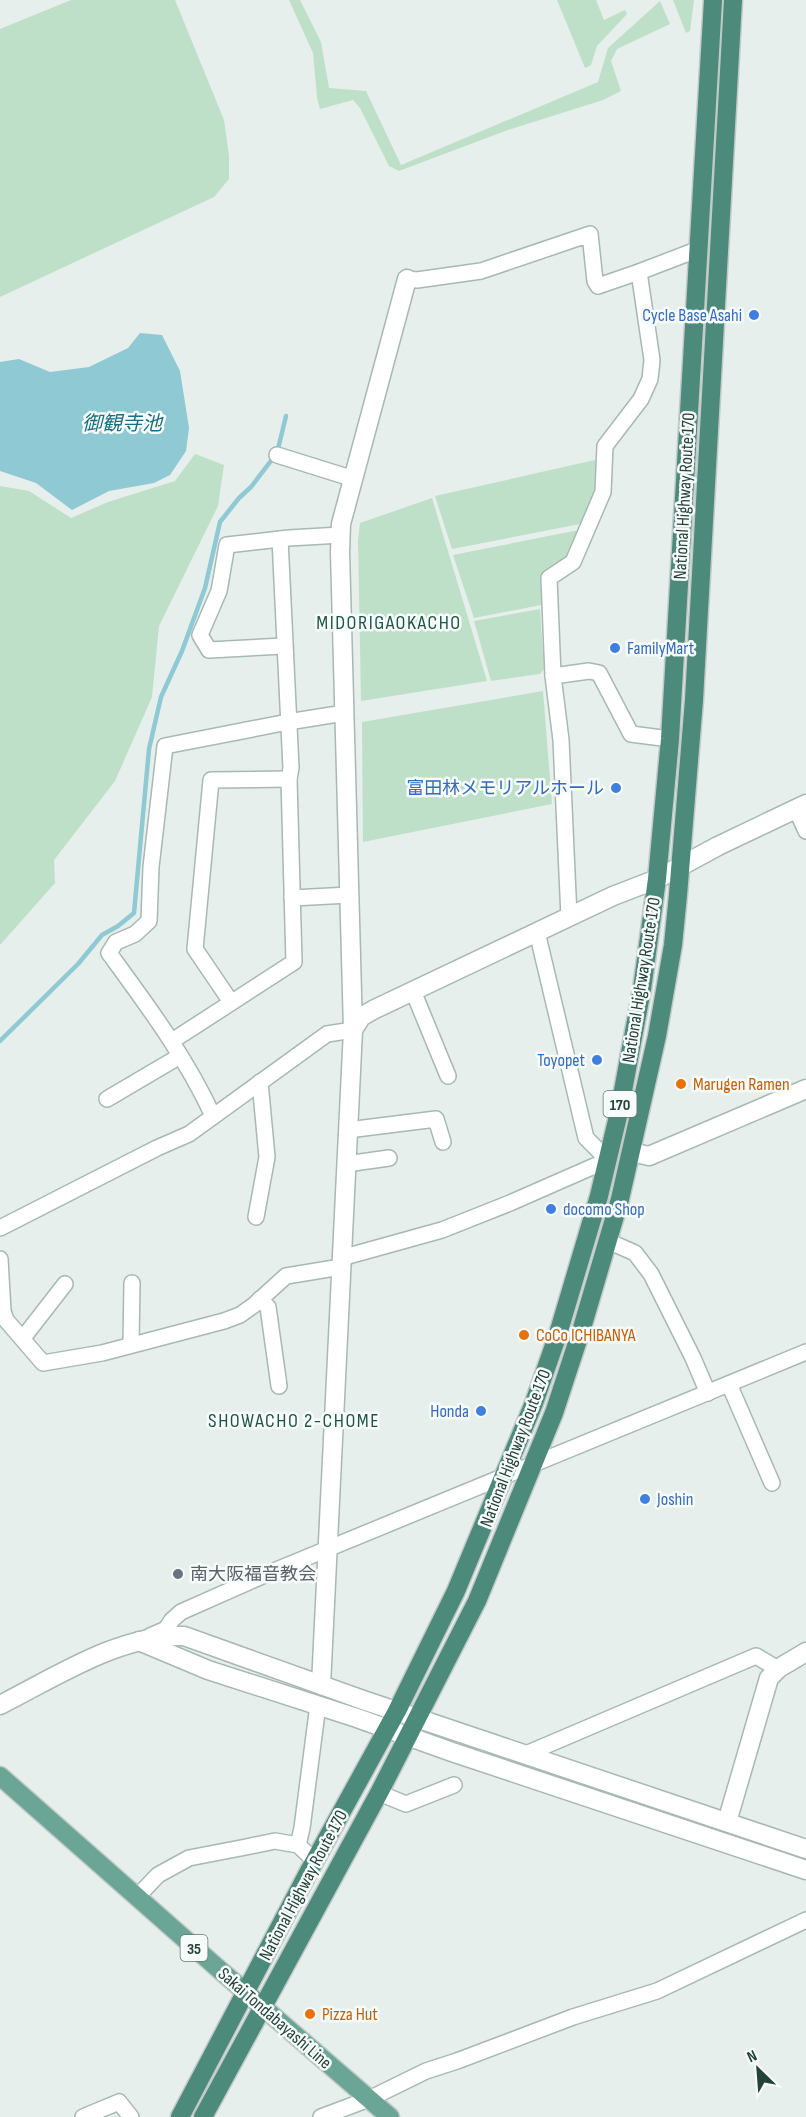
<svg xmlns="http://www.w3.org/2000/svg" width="806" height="2117" font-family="'Sofia Sans Condensed','Noto Sans JP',sans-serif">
<rect width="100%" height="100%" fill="#e6efeb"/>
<g fill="#bfe0c8">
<polygon points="71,0 175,0 224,120 229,156 229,179 214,197 0,297 0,29"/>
<polygon points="289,0 300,0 321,42 329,88 366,91 401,165 598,82 608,48 660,1 670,24 617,49 611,61 621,91 603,100 508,130 399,171 389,166 360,108 353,100 320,109 317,97 313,53"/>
<polygon points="557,0 596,0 604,20 625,10 627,14 597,46 591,65 585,68"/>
<polygon points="673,0 694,0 690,31 686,33"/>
<polygon points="195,454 224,465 218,506 159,626 152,697 115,781 54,860 55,883 0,945 0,486 29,491 71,518 108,502 175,481"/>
<polygon points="595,460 596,483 585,523 452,549 435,496"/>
<polygon points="432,498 487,681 361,701 358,540 360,523"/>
<polygon points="584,529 564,564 542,574 541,605 474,618 453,555"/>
<polygon points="540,609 544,669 540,674 491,681 474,621"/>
<polygon points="543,691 552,804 363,842 362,722"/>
</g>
<polygon fill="#8ec9d4" points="140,333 162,335 180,371 189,428 186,451 170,475 154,483 109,491 72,510 36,483 0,471 0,362 19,359 50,372 89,367 128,348"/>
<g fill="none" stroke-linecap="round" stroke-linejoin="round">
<polyline stroke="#8ec9d4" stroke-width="4.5" points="0,1041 78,964 102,935 118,926 134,913 149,749 161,697 182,651 205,588 220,522 239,498 251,487 277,453 286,416"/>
<defs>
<g id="minor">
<polyline points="639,272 699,249"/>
<polyline points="407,279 417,280 481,271 590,234 595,281 598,286 639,272 652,360 650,379 641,399 605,446 603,492 573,562 549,578 553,676 561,740 569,917"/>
<polyline points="277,455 354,479"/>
<polyline points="284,646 209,650 200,635 219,591 227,545 289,538 341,535"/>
<polyline points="553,676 589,671 599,673 631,734 670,739"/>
<polyline points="796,809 806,831"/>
<polyline points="292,898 349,895"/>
<polyline points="413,991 448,1076"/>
<polyline points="231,1002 195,949 211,780 289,779"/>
<polyline points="172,1041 294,962 289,779 291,768 280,539"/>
<polyline points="107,1099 180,1056"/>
<path d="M213,1116c-27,-59 -66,-111 -104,-163l7,-11 19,-8 14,-13 2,-54 14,-121 123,-24 56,-9"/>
<polyline points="348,1130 436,1119 443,1142"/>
<polyline points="346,1164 389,1158"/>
<polyline points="256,1217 267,1157 260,1082"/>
<polyline points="0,1228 157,1148 189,1134 327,1034 353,1030"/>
<polyline points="608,1241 635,1253 651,1274 693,1358 708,1393"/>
<polyline points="341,1258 442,1230 510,1203 608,1160 586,1138 537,932"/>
<polyline points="0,1259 3,1311 6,1320 43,1363 102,1353 224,1321 240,1315 254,1305 286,1276 341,1267"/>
<polyline points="260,1299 268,1307 279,1386"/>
<polyline points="23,1338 65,1284"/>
<polyline points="131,1344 132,1283"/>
<polyline points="729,1384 772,1483"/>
<polyline points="150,1636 166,1629 172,1620 181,1612 269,1573 806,1352"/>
<polyline points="526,1754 756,1656 778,1669"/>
<polyline points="379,1793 406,1804 454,1785"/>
<polyline points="298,1845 302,1828 318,1705"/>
<polyline points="137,1897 158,1875 189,1858 246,1847 275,1841 298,1845 315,1861"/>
<polyline points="83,2117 119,2102 131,2117"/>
<polyline points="321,2117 369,2099 426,2071 457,2061 573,2017 657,1991 806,1920"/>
</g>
<g id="tertiary">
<polyline points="353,1030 361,1017 373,1010 613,896 657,879 718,846 806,804"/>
<polyline points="631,1152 649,1156 806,1089"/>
<polyline points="139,1641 208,1670 357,1718 452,1752 806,1870"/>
<polyline points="321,1685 353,1030 340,552 341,524 407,279"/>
<path d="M0,1705c56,-28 120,-71 184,-69l179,64 443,149"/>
<polyline points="727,1822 769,1678 779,1668 806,1652"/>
</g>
<polyline id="primary" points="0,1776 221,1971 390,2117"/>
<g id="trunk">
<polyline points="180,2117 308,1873 397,1711 456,1591 534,1403 558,1334 599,1196 619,1112 642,989 657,879 670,739 713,0"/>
<polyline points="203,2117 379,1793 477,1601 554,1413 582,1328 620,1199 657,1036 673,945 678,895 694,700 733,0"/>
</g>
</defs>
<use href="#minor" stroke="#a8b8b2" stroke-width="18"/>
<use href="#tertiary" stroke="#a8b8b2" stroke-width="21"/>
<use href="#primary" stroke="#c2cac8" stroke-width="21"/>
<use href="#trunk" stroke="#c2cac8" stroke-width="21"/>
<use href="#minor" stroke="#fff" stroke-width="15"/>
<use href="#tertiary" stroke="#fff" stroke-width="18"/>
<use href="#primary" stroke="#6aa596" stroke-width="18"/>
<use href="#trunk" stroke="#4c8a7c" stroke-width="18"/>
</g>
<g fill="#3f7fe0" stroke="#f7fbf9" stroke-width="2">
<circle cx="754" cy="315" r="6"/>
<circle cx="615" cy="648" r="6"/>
<circle cx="616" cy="788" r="6"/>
<circle cx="597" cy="1060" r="6"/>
<circle cx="551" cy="1209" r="6"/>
<circle cx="481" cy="1411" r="6"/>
<circle cx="645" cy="1499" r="6"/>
</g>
<g fill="#e8710a" stroke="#f7fbf9" stroke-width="2">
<circle cx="681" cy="1084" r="6"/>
<circle cx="524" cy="1335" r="6"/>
<circle cx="310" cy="2014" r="6"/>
</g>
<circle fill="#6b7280" stroke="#f7fbf9" stroke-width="2" cx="178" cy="1574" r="6"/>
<g text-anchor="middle" stroke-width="5" stroke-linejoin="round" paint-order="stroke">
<g fill="#f7fbf9" stroke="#637a73" stroke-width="1.5">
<rect x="603.5" y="1091" width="33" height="26" rx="4.5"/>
<rect x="180.5" y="1935" width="27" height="26" rx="4.5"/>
</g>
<g font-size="16" font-weight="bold" fill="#24423a">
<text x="620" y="1110">170</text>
<text x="194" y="1954">35</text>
</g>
<g font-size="18" fill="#366cbe" stroke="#f7fbf9" text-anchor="end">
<text x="742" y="321">Cycle Base Asahi</text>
<text x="627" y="654" text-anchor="start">FamilyMart</text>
<text x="604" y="794">富田林メモリアルホール</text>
<text x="585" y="1066">Toyopet</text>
<text x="563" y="1215" text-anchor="start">docomo Shop</text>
<text x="469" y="1417">Honda</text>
<text x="657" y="1505" text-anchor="start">Joshin</text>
</g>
<g font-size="18" fill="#24423a" stroke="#f7fbf9">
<text transform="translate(684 496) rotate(-87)" y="6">National Highway Route 170</text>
<text transform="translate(641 980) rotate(-81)" y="6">National Highway Route 170</text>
<text transform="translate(515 1448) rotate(-69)" y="6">National Highway Route 170</text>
<text transform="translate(303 1885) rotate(-62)" y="6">National Highway Route 170</text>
<text transform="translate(275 2018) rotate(41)" y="6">Sakai Tondabayashi Line</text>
</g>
<g font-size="18" fill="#c56008" stroke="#f7fbf9" text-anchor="start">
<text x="693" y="1090">Marugen Ramen</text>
<text x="536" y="1341">CoCo ICHIBANYA</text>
<text x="322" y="2020">Pizza Hut</text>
</g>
<g font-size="18" fill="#5b616d" stroke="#f7fbf9" text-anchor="start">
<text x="190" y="1580">南大阪福音教会</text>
</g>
<g font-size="20" font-style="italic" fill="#1c6f80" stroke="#f7fbf9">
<text x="122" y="430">御観寺池</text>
</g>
<g font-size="20" letter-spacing="1.5" fill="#1f5548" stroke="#f7fbf9">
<text x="389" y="629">MIDORIGAOKACHO</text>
<text x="294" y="1427">SHOWACHO 2-CHOME</text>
</g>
</g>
<g transform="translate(758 2069) rotate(335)" stroke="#f7fbf9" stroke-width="4.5" paint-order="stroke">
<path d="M0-4.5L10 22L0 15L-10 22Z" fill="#24423a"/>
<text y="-9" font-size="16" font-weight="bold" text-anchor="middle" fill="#24423a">N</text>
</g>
</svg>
